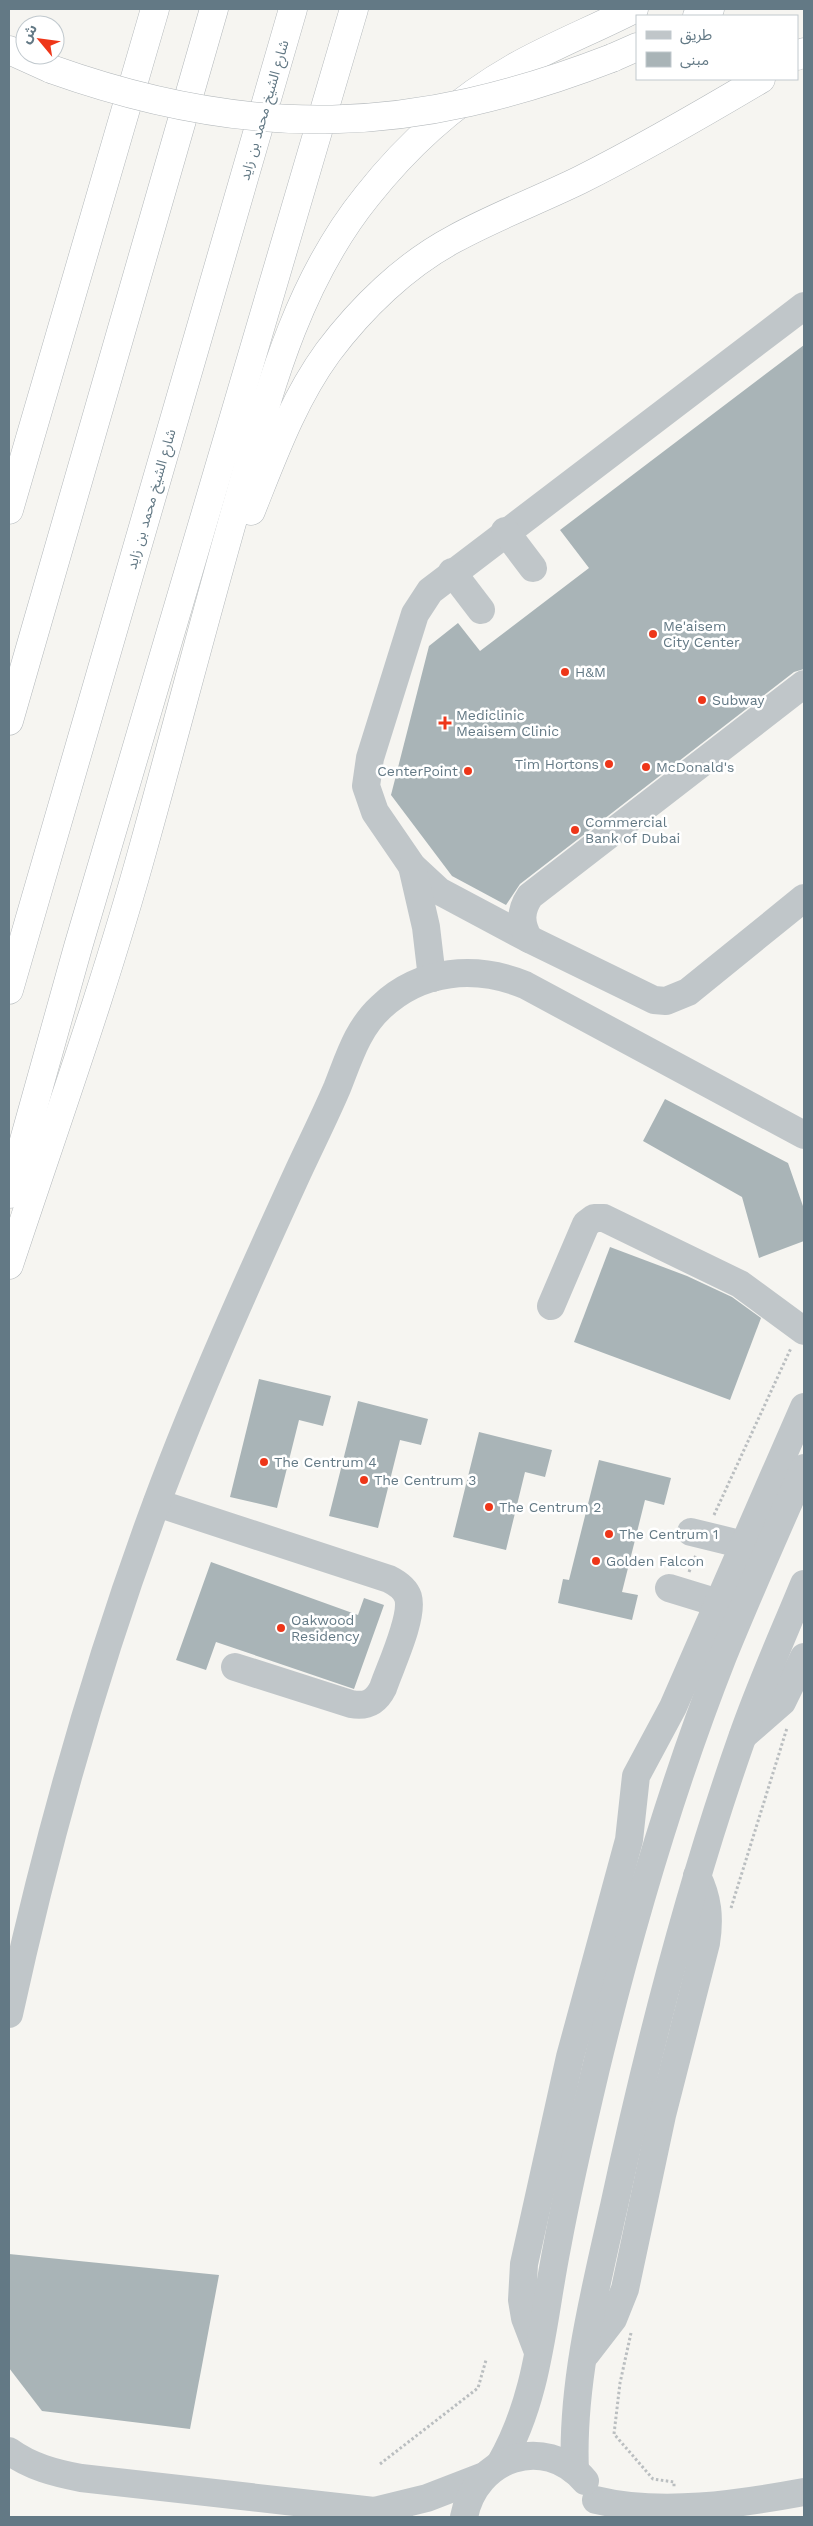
<svg xmlns="http://www.w3.org/2000/svg" width="813" height="2526" font-family="'Work Sans','Noto Sans Arabic',sans-serif">
<rect width="100%" height="100%" fill="#f6f5f1"/>
<g fill="#a9b4b7">
<polygon points="804,345 804,669 794,672 520,884 506,905 452,876 391,795 429,646 458,623 480,651 589,568 560,530"/>
<polygon points="665,1099 788,1163 804,1209 804,1241 759,1258 742,1197 643,1141"/>
<polygon points="610,1247 687,1276 732,1297 761,1318 730,1400 574,1342"/>
<polygon points="259,1379 331,1396 323,1426 299,1420 277,1508 230,1497"/>
<polygon points="358,1401 428,1419 421,1445 400,1440 378,1528 329,1516"/>
<polygon points="479,1432 552,1450 545,1477 525,1472 506,1550 453,1537"/>
<polygon points="599,1460 671,1478 664,1505 645,1500 622,1592 638,1595 632,1620 558,1603 563,1579 569,1580"/>
<polygon points="211,1562 358,1615 364,1598 384,1605 354,1689 216,1642 206,1670 176,1660"/>
<polygon points="9,2254 219,2275 190,2429 42,2411 9,2368"/>
</g>
<g fill="none" stroke-linecap="round" stroke-linejoin="round">
<defs>
<g id="highway">
<polyline points="697,16 710,9"/>
<polyline points="9,50 51,69"/>
<polyline points="797,56 804,52"/>
<polyline points="612,58 637,47"/>
<polyline points="9,510 155,9"/>
<path d="M251,511c22,-55 42,-111 77,-159 33,-44 77,-87 126,-113 40,-22 85,-39 126,-59 62,-31 122,-66 181,-101"/>
<polyline points="9,721 214,9"/>
<polyline points="9,990 293,9"/>
<polyline points="9,1194 78,947 354,9"/>
<path d="M9,1265c46,-139 96,-278 135,-420 32,-115 62,-232 95,-347 30,-106 57,-214 128,-302 41,-52 90,-96 148,-129 39,-22 80,-38 119,-58"/>
</g>
</defs>
<use href="#highway" stroke="#b3b8bb" stroke-width="29"/>
<g stroke="#babec0" stroke-width="3" stroke-dasharray="2.5 2.5" stroke-linecap="butt">
<polyline points="714,1515 791,1348"/>
<polyline points="689,1572 696,1555"/>
<polyline points="731,1908 787,1728"/>
<polyline points="631,2333 620,2383 614,2434 653,2479 674,2482 674,2487"/>
<polyline points="380,2464 478,2388 486,2360"/>
</g>
<g stroke="#c0c6c9" stroke-width="28">
<polyline points="804,306 430,591 415,614 370,758 366,786 375,812 412,866 439,891 529,939 654,1000 666,1001 688,992 804,898"/>
<polyline points="505,531 533,568"/>
<polyline points="452,572 481,610"/>
<polyline points="412,866 426,927 432,978"/>
<path d="M529,939c-9,-16 -9,-28 1,-43l274,-212"/>
<polyline points="551,1306 586,1224 594,1218 604,1218 740,1284 804,1331"/>
<path d="M157,1503l232,76c8,4 16,9 19,18 6,20 -18,70 -25,91 -7,14 -16,19 -32,16l-116,-37"/>
<polyline points="691,1532 744,1545"/>
<polyline points="669,1588 718,1603"/>
<polyline points="743,1736 782,1702 804,1657"/>
<path d="M9,2014c38,-174 86,-345 148,-512 42,-112 91,-221 141,-330 13,-28 27,-56 39,-84 12,-30 20,-59 44,-81 40,-38 95,-42 144,-22l279,150"/>
<polyline points="538,2352 525,2318 522,2300 524,2264 570,2057 629,1840 636,1776 673,1707 804,1407"/>
<path d="M586,2354l27,-35 12,-30 37,-174 44,-172c4,-25 2,-45 -9,-67"/>
<path d="M9,2451c22,16 46,22 72,27l293,33 25,6"/>
<path d="M500,2464c39,-67 42,-142 57,-217 11,-60 25,-120 39,-179 34,-140 74,-278 127,-412 26,-63 53,-125 81,-188"/>
<path d="M575,2471c-4,-86 20,-181 39,-265 34,-158 74,-315 128,-468 18,-52 41,-103 62,-154"/>
<path d="M596,2500c65,16 143,4 208,-8"/>
<polyline points="374,2511 427,2498 484,2476"/>
<path d="M464,2517c11,-59 80,-84 121,-36"/>
</g>
<use href="#highway" stroke="#fff" stroke-width="28"/>
<defs>
<path id="highway-bridge" d="M51,69c202,72 362,66 561,-11"/>
</defs>
<use href="#highway-bridge" stroke="#b3b8bb" stroke-width="29" stroke-linecap="butt"/>
<use href="#highway-bridge" stroke="#fff" stroke-width="28"/>
</g>
<g fill="#ee3619" stroke="#fff" stroke-width="2">
<circle cx="653" cy="634" r="5"/>
<circle cx="565" cy="672" r="5"/>
<circle cx="702" cy="700" r="5"/>
<path d="M442.5 715.5h5v5h5v5h-5v5h-5v-5h-5v-5h5z"/>
<circle cx="609" cy="764" r="5"/>
<circle cx="646" cy="767" r="5"/>
<circle cx="468" cy="771" r="5"/>
<circle cx="575" cy="830" r="5"/>
<circle cx="264" cy="1462" r="5"/>
<circle cx="364" cy="1480" r="5"/>
<circle cx="489" cy="1507" r="5"/>
<circle cx="609" cy="1534" r="5"/>
<circle cx="596" cy="1561" r="5"/>
<circle cx="281" cy="1628" r="5"/>
</g>
<g text-anchor="middle" stroke-width="5" stroke-linejoin="round" paint-order="stroke">
<g font-size="14" fill="#637985" stroke="#fff">
<text transform="translate(264 110) rotate(-74)" y="5">شارع الشيخ محمد بن زايد</text>
<text transform="translate(151 499) rotate(-74)" y="5">شارع الشيخ محمد بن زايد</text>
</g>
<g font-size="14" fill="#637985" stroke="#fff" text-anchor="start">
<text x="663" y="631">Me'aisem<tspan x="663" dy="16">City Center</tspan></text>
<text x="575" y="677">H&amp;M</text>
<text x="712" y="705">Subway</text>
<text x="456" y="720">Mediclinic<tspan x="456" dy="16">Meaisem Clinic</tspan></text>
<text x="599" y="769" text-anchor="end">Tim Hortons</text>
<text x="656" y="772">McDonald's</text>
<text x="458" y="776" text-anchor="end">CenterPoint</text>
<text x="585" y="827">Commercial<tspan x="585" dy="16">Bank of Dubai</tspan></text>
<text x="274" y="1467">The Centrum 4</text>
<text x="374" y="1485">The Centrum 3</text>
<text x="499" y="1512">The Centrum 2</text>
<text x="619" y="1539">The Centrum 1</text>
<text x="606" y="1566">Golden Falcon</text>
<text x="291" y="1625">Oakwood<tspan x="291" dy="16">Residency</tspan></text>
</g>
</g>
<rect width="813" height="2526" fill="none" stroke="#637985" stroke-width="20"/>
<rect x="636" y="15" width="162" height="65" fill="#ffffff" stroke="#c1c9ce"/>
<rect x="646" y="31" width="25" height="8" fill="#c0c6c9" stroke="#c1c9ce"/>
<text x="680" y="40" font-size="15" fill="#637985">طريق</text>
<rect x="646" y="52" width="25" height="15" fill="#a9b4b7" stroke="#c1c9ce"/>
<text x="680" y="65" font-size="15" fill="#637985">مبنى</text>
<g transform="translate(40 40) rotate(299)"><circle r="24" fill="#ffffff" stroke="#c1c9ce"/>
<path d="M0-4L9 19L0 12L-9 19Z" fill="#ee3619"/>
<text y="-8" font-size="14" font-weight="bold" text-anchor="middle" fill="#637985">ش</text>
</g>
</svg>
